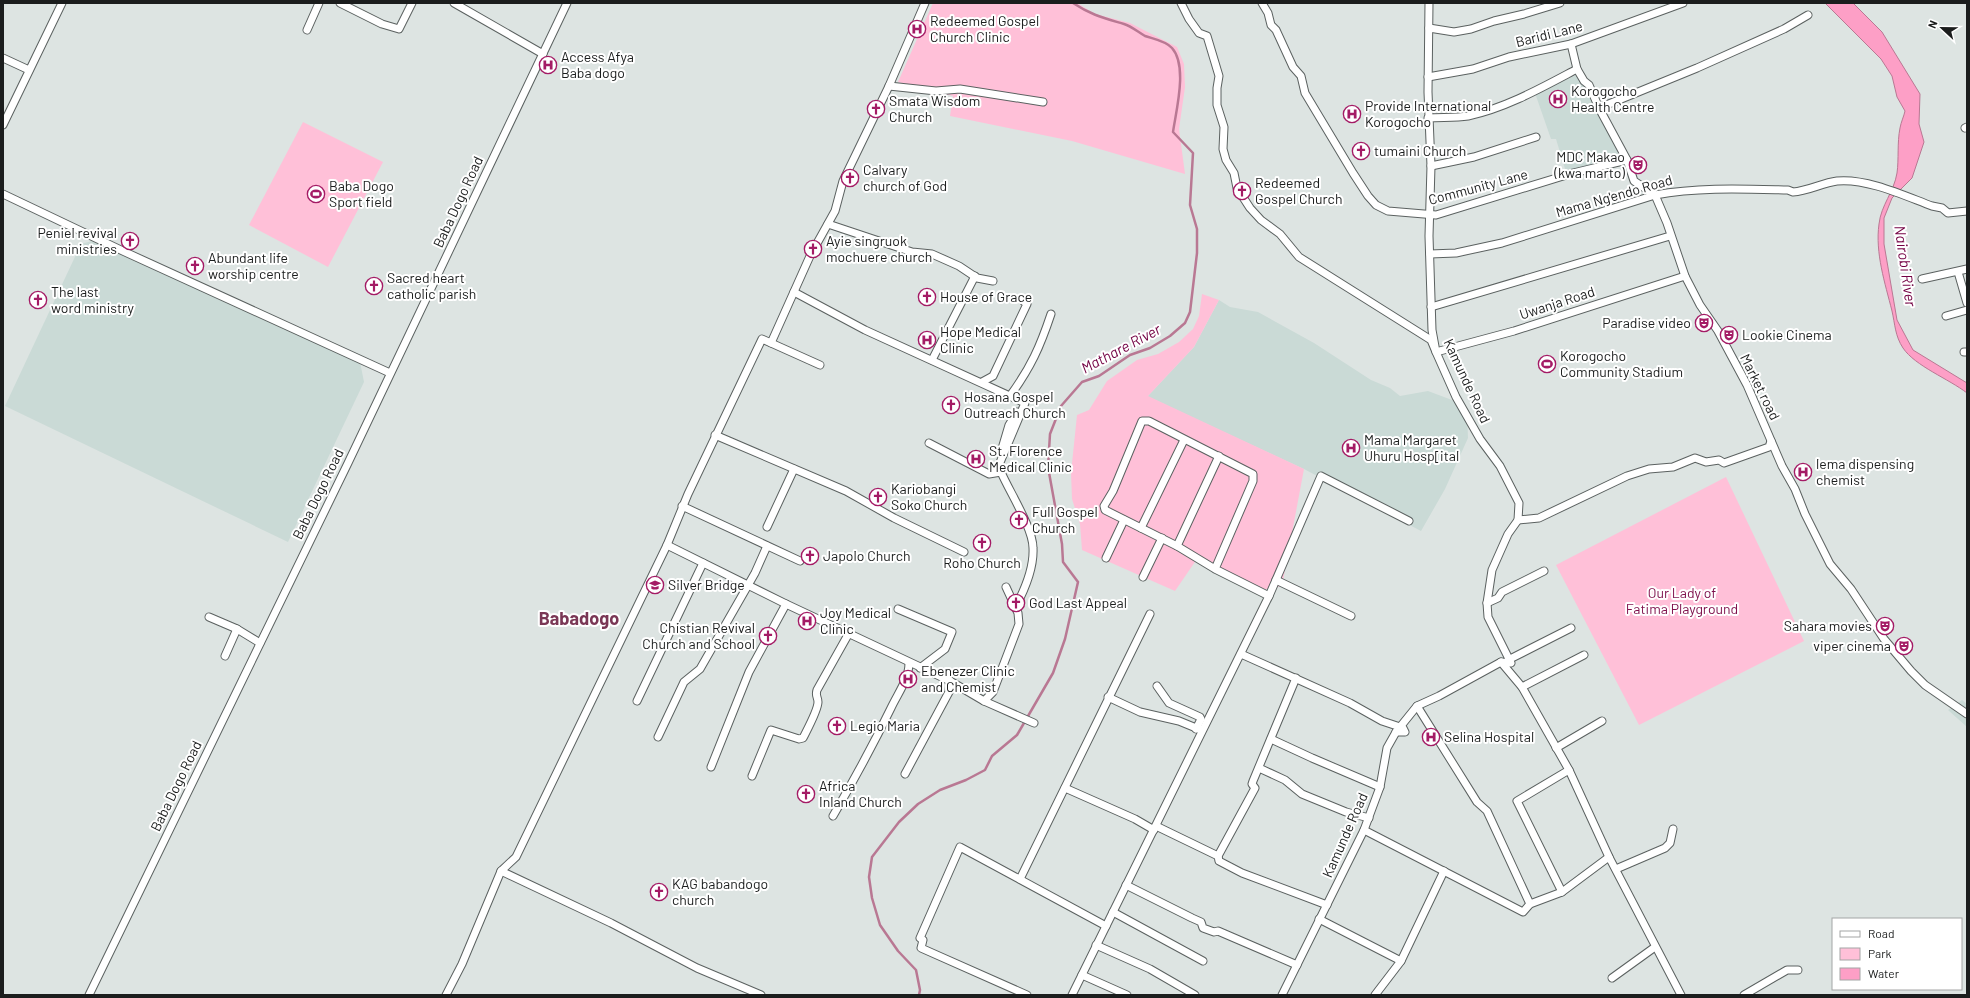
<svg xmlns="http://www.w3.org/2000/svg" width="1970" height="998" font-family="Barlow,sans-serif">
<rect width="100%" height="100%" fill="#dde4e2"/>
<g fill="#cadad6">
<polygon points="1579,74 1620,157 1566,172 1556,139 1551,139 1535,93"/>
<polygon points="92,241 360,362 364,382 288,542 5,406 81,244"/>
<polygon points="1219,300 1230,307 1258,312 1314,343 1371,380 1390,388 1400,396 1428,391 1452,400 1467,412 1468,438 1445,489 1421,531 1304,469 1147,397 1194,347"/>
<polygon points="1962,700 1967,704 1967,727 1948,710"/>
</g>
<g fill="#ffc0d8">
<polygon points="933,3 1077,3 1095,14 1130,23 1177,47 1184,64 1185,87 1179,129 1185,174 1072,141 950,116 953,96 898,82"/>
<polygon points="303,122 383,162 328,267 249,225"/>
<polygon points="1202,294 1219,300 1194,347 1148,396 1304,469 1282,586 1256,591 1199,556 1175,591 1082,550 1080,524 1072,499 1071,473 1077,415 1089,410 1107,381 1137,360 1158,354 1179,342 1193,329 1199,316"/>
<polygon points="1726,477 1804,641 1639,725 1556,565"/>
</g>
<path fill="#fd9fc6" stroke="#b97893" d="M1825,3h28l29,29 38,62 -1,30 5,18 -12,36 -20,20 -8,20v26l13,76 16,30 54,33v10c-18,-14 -52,-27 -64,-45 -8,-12 -8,-24 -11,-37 -7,-28 -17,-58 -13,-87 2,-19 15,-32 18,-51 2,-14 0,-30 3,-45 1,-6 4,-12 5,-17l-8,-14 -5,-21 -11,-17z"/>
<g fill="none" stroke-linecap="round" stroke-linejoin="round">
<path stroke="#b97893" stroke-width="2.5" d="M919,995l1,-5 -4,-20 -18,-19 -18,-26 -8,-27 -3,-21 3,-20 27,-35 19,-18 22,-14 26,-10 19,-10 7,-14 25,-21 36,-62 12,-34 13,-57 -15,-20 -1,-18 -14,-77 2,-33 11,-28 21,-24 17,-6 31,-21 20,-7 20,-12 15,-13 5,-11 7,-59v-24l-7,-24 3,-52 -20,-21c3,-21 15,-66 -1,-84 -6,-7 -18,-9 -27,-12 -7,-4 -14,-10 -21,-12 -20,-6 -33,-9 -51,-21"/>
<defs>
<g id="minor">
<polyline points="340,3 382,24 399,29 412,3"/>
<polyline points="454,3 543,54"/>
<polyline points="1181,3 1189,19 1199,33 1207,36 1219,76 1217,88 1217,105 1224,127 1223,149 1226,160 1234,173 1237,188 1250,208 1261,220 1280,234 1299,257 1431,340 1436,352 1514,331 1685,276"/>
<polyline points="1262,3 1268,13 1271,25 1276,30 1293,67 1301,76 1305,93 1353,173 1368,196 1376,205 1388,211 1436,215 1573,173 1627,160"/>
<polyline points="1429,3 1428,92 1431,166 1429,236 1432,330 1436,352 1456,397 1480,439 1500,466 1519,503 1518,520 1508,534 1492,570 1487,603 1488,617 1511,663 1501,662 1522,687 1569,770 1609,857 1681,995"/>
<polyline points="1429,28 1454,32 1471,29 1494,21 1524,14 1560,3"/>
<polyline points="307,30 319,3"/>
<polyline points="1571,44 1577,69 1584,81 1589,85 1599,108 1627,160 1634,181 1655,195 1667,223 1685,276 1700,305 1718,331 1747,385 1782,466 1795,489 1805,514 1830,564 1851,589 1884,639 1911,671 1925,685 1967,714"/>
<polyline points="3,58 29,70"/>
<polyline points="1428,77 1473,69 1509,57 1571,44 1683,3"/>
<polyline points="889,86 936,91 960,89 1043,102"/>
<polyline points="1599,108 1697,68 1784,29 1808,15"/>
<path d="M1428,118c13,-1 27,0 40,-2 38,-8 75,-29 109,-47"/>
<polyline points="3,125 62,3"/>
<polyline points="1965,128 1967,127"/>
<polyline points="1431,166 1474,157 1536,137"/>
<polyline points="3,194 125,252 390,373"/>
<polyline points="828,224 912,252 932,254 959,266 977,278 993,281"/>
<path d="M1430,254l26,-1 46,-10 153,-48c44,-8 88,-6 133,-5l5,2c15,-1 29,-9 44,-11 30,-3 68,15 95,25l10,2 6,5 19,-2"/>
<polyline points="1958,272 1967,303"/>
<polyline points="1922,279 1967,269"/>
<polyline points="794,292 865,330 1025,403 996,472"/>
<polyline points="1431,307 1670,236"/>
<polyline points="1946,316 1967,310"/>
<polyline points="771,343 820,365"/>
<polyline points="1964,352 1967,352"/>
<polyline points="932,360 975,276"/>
<polyline points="982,382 993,376 1027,304 1022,300"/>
<path d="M1010,396c21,-29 30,-49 41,-82"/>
<polyline points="715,435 846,491 894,518 964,552"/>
<polyline points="929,443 989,474 1001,472"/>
<polyline points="1001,452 1009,425 1017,412"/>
<path d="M1001,472c8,19 32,56 32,76 1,19 -8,41 -17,58"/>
<polyline points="682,506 800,561"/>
<polyline points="1518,520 1539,518 1627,476 1649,469 1673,467 1695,458 1706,462 1719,460 1724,463 1769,447 1771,441"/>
<polyline points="767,527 794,469"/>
<polyline points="1141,528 1184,440"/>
<polyline points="667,545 786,604 950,681 984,701 1034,723"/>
<polyline points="1177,546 1219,456"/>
<polyline points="1106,558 1124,520"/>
<polyline points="1143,577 1162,538"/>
<polyline points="1276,580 1351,616"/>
<polyline points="1269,596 1321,476 1409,521"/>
<polyline points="1487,603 1498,598 1502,592 1544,571"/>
<polyline points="898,609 952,632 945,649 920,668"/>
<polyline points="209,617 237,629"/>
<polyline points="1241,654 1350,703 1382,721 1403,728 1405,732 1396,732"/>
<polyline points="225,656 237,629 260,643"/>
<polyline points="1510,659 1571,628"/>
<polyline points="1157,686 1169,703 1200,717 1201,719 1196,729"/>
<polyline points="1522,687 1584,655"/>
<polyline points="1108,697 1140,712 1179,721 1201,730"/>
<polyline points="637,701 703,563"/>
<polyline points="984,701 993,692 1019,624 1018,613 1006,587"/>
<polyline points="1417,706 1477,802 1487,811 1530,904"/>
<polyline points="658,737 684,682 700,669 755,573 767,546"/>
<polyline points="1271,739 1312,758 1380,787"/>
<polyline points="1556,748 1602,721"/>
<polyline points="711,767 749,672 786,604"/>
<polyline points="1259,768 1285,780 1302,794 1346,812 1369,818"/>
<polyline points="905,774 949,692 950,681"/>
<path d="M752,776l19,-46 28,9 4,-1c4,-8 15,-28 15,-36 0,-5 -3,-6 -1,-12l32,-57"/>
<polyline points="1065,788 1135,819 1154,830"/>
<path d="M833,816c21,-36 40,-71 58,-108 7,-15 18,-29 18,-45"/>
<polyline points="1156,826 1218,856 1219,861 1242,873 1327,905"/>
<polyline points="1364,830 1523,912 1530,904 1562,892 1609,857"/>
<polyline points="1218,856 1255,788 1252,784 1253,781 1296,678"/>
<polyline points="1616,869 1665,848 1670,843 1673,829"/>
<polyline points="501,871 611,923 697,968 761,995"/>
<polyline points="1020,879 1150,614"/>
<polyline points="1126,885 1192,918 1201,922 1203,928 1214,932 1218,931 1297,965"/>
<polyline points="1562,892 1517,801 1569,770"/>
<polyline points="1113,912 1203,961"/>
<polyline points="1319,919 1401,961"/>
<polyline points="1096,945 1150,969 1195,995"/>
<polyline points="1082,975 1127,995"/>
<polyline points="1612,978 1655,947"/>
<polyline points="89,995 348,463 567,3"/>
<polyline points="446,995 462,964 501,871 516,857 667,545 688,494 762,339 771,343 810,256 835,211 843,181 889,86 925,3"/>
<polyline points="1027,995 921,948 923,940 920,938 960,847 1106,926"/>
<polyline points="1072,995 1269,596 1215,569 1177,546 1105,510 1104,506 1113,491 1142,421 1149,421 1253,474 1253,481 1215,569"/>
<polyline points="1282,995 1364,830 1380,787 1387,748 1396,732 1417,706 1439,696 1501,662"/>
<polyline points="1375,995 1401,961 1444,871"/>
<polyline points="1744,995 1787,970 1798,970"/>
</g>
</defs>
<use href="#minor" stroke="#5b6160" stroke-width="9"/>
<use href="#minor" stroke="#fff" stroke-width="7"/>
</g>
<defs>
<symbol id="hospital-ring" viewBox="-11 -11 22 22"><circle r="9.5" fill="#fff" stroke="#a41b65" stroke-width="1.5"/><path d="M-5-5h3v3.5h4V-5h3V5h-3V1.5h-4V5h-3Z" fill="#a41b65"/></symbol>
<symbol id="church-ring" viewBox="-11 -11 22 22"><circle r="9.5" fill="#fff" stroke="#a41b65" stroke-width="1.5"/><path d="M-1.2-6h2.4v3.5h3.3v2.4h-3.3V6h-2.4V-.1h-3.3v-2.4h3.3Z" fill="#a41b65"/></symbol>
<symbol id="theatre-ring" viewBox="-11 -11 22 22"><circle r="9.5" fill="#fff" stroke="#a41b65" stroke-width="1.5"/><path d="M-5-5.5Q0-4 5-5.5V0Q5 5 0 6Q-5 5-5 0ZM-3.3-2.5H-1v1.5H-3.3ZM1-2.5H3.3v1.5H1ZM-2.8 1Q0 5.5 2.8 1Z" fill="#a41b65"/></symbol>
<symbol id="stadium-ring" viewBox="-11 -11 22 22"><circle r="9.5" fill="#fff" stroke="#a41b65" stroke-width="1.5"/><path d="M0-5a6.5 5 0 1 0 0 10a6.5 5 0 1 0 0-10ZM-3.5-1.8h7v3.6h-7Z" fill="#a41b65"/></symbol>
<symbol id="university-ring" viewBox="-11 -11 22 22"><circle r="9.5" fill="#fff" stroke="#a41b65" stroke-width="1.5"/><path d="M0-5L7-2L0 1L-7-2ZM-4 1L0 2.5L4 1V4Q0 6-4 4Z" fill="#a41b65"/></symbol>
</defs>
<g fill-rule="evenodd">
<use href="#hospital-ring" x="907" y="19" width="20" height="20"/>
<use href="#hospital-ring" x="538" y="55" width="20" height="20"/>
<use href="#hospital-ring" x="1548" y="89" width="20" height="20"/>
<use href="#church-ring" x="866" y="99" width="20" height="20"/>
<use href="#hospital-ring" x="1342" y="104" width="20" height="20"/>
<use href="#church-ring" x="1351" y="141" width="20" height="20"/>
<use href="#theatre-ring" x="1628" y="155" width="20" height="20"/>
<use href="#church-ring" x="840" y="168" width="20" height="20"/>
<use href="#church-ring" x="1232" y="181" width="20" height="20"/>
<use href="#stadium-ring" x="306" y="184" width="20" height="20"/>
<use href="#church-ring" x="120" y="231" width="20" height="20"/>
<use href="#church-ring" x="803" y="239" width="20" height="20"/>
<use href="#church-ring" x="185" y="256" width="20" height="20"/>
<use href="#church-ring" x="364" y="276" width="20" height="20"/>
<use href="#church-ring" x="917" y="287" width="20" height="20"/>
<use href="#church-ring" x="28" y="290" width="20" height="20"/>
<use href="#theatre-ring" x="1694" y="313" width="20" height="20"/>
<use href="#theatre-ring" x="1719" y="325" width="20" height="20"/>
<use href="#hospital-ring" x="917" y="330" width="20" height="20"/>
<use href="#stadium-ring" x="1537" y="354" width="20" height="20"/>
<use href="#church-ring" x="941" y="395" width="20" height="20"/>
<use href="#hospital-ring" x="1341" y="438" width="20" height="20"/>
<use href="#hospital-ring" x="966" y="449" width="20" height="20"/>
<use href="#hospital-ring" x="1793" y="462" width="20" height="20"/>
<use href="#church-ring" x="868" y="487" width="20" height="20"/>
<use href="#church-ring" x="1009" y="510" width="20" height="20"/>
<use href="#church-ring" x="972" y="533" width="20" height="20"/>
<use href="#church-ring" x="800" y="546" width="20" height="20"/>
<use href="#university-ring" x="645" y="575" width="20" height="20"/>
<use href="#church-ring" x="1006" y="593" width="20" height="20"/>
<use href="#hospital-ring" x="797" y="611" width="20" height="20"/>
<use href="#theatre-ring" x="1875" y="616" width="20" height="20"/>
<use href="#church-ring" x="758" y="626" width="20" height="20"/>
<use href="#theatre-ring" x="1894" y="636" width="20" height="20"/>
<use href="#hospital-ring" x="898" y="669" width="20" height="20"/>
<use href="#church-ring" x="827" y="716" width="20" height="20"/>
<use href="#hospital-ring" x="1421" y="727" width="20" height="20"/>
<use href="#church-ring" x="796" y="784" width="20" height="20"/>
<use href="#church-ring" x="649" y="882" width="20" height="20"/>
</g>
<g text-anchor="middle" stroke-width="4" stroke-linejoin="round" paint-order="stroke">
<g font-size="14" fill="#1b1d1d" stroke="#fff" text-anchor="start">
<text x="930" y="26">Redeemed Gospel<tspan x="930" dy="16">Church Clinic</tspan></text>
<text x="561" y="62">Access Afya<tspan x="561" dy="16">Baba dogo</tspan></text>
<text x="1571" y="96">Korogocho<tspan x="1571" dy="16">Health Centre</tspan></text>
<text x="889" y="106">Smata Wisdom<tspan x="889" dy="16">Church</tspan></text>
<text x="1365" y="111">Provide International<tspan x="1365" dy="16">Korogocho</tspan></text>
<text x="1374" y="156">tumaini Church</text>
<text x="1625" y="162" text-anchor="end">MDC Makao<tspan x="1625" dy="16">(kwa marto)</tspan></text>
<text x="863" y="175">Calvary<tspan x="863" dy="16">church of God</tspan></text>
<text x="1255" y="188">Redeemed<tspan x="1255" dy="16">Gospel Church</tspan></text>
<text x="329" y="191">Baba Dogo<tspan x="329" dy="16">Sport field</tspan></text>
<text x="117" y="238" text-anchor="end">Peniel revival<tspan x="117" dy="16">ministries</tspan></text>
<text x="826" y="246">Ayie singruok<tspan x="826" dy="16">mochuere church</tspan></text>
<text x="208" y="263">Abundant life<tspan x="208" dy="16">worship centre</tspan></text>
<text x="387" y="283">Sacred heart<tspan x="387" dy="16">catholic parish</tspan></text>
<text x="51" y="297">The last<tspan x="51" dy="16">word ministry</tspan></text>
<text x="940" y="302">House of Grace</text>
<text x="1691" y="328" text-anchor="end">Paradise video</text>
<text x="940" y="337">Hope Medical<tspan x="940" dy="16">Clinic</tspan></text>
<text x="1742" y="340">Lookie Cinema</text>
<text x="1560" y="361">Korogocho<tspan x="1560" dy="16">Community Stadium</tspan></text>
<text x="964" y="402">Hosana Gospel<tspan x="964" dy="16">Outreach Church</tspan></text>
<text x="1364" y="445">Mama Margaret<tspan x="1364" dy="16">Uhuru Hosp[ital</tspan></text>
<text x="989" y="456">St. Florence<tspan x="989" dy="16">Medical Clinic</tspan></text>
<text x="1816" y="469">lema dispensing<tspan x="1816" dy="16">chemist</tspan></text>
<text x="891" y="494">Kariobangi<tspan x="891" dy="16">Soko Church</tspan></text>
<text x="1032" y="517">Full Gospel<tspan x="1032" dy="16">Church</tspan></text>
<text x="823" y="561">Japolo Church</text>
<text x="982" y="568" text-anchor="middle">Roho Church</text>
<text x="668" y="590">Silver Bridge</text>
<text x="1029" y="608">God Last Appeal</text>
<text x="820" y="618">Joy Medical<tspan x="820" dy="16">Clinic</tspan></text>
<text x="1872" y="631" text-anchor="end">Sahara movies</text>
<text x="755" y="633" text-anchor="end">Chistian Revival<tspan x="755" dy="16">Church and School</tspan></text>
<text x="1891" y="651" text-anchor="end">viper cinema</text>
<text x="921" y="676">Ebenezer Clinic<tspan x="921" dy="16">and Chemist</tspan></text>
<text x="850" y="731">Legio Maria</text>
<text x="1444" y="742">Selina Hospital</text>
<text x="819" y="791">Africa<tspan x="819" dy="16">Inland Church</tspan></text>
<text x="672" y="889">KAG babandogo<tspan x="672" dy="16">church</tspan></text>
</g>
<g font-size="14" fill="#1b1d1d" stroke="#fff">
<text transform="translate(1549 34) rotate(-14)" y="5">Baridi Lane</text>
<text transform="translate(1478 187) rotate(-15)" y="5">Community Lane</text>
<text transform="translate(1614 196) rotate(-16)" y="5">Mama Ng'endo Road</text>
<text transform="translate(458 202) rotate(-65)" y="5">Baba Dogo Road</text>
<text transform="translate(1557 303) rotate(-18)" y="5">Uwanja Road</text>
<text transform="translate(1467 381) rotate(65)" y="5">Kamunde Road</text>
<text transform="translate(1760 387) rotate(64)" y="5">Market road</text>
<text transform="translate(318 494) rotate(-64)" y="5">Baba Dogo Road</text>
<text transform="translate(176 786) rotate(-64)" y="5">Baba Dogo Road</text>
<text transform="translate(1345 835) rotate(-66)" y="5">Kamunde Road</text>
</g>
<g font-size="14" fill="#7e104c" stroke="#fff">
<text x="1682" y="598">Our Lady of<tspan x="1682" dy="16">Fatima Playground</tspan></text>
</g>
<g font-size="15" font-style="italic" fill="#730043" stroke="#fff">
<text transform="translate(1905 266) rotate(82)" y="5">Nairobi River</text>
<text transform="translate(1121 349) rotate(-28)" y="5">Mathare River</text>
</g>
<g font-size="18" font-weight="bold" fill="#7a3755" stroke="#fff">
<text x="579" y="625">Babadogo</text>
</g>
</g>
<rect width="1970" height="998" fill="none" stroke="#1b1d1d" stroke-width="8"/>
<rect x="1832" y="918" width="130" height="72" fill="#ffffff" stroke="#a4a5a5"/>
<rect x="1840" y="931" width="20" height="6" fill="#ffffff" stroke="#a4a5a5"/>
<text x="1868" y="938" font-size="12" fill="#1b1d1d">Road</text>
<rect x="1840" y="948" width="20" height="12" fill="#ffc0d8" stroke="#a4a5a5"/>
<text x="1868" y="958" font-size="12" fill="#1b1d1d">Park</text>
<rect x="1840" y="968" width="20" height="12" fill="#fd9fc6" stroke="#a4a5a5"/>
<text x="1868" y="978" font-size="12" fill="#1b1d1d">Water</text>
<g transform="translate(1942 28) rotate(292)" stroke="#ffffff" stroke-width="3" paint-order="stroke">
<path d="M0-3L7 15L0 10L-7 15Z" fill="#1b1d1d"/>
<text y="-6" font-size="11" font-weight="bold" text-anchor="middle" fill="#1b1d1d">N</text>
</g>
</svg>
